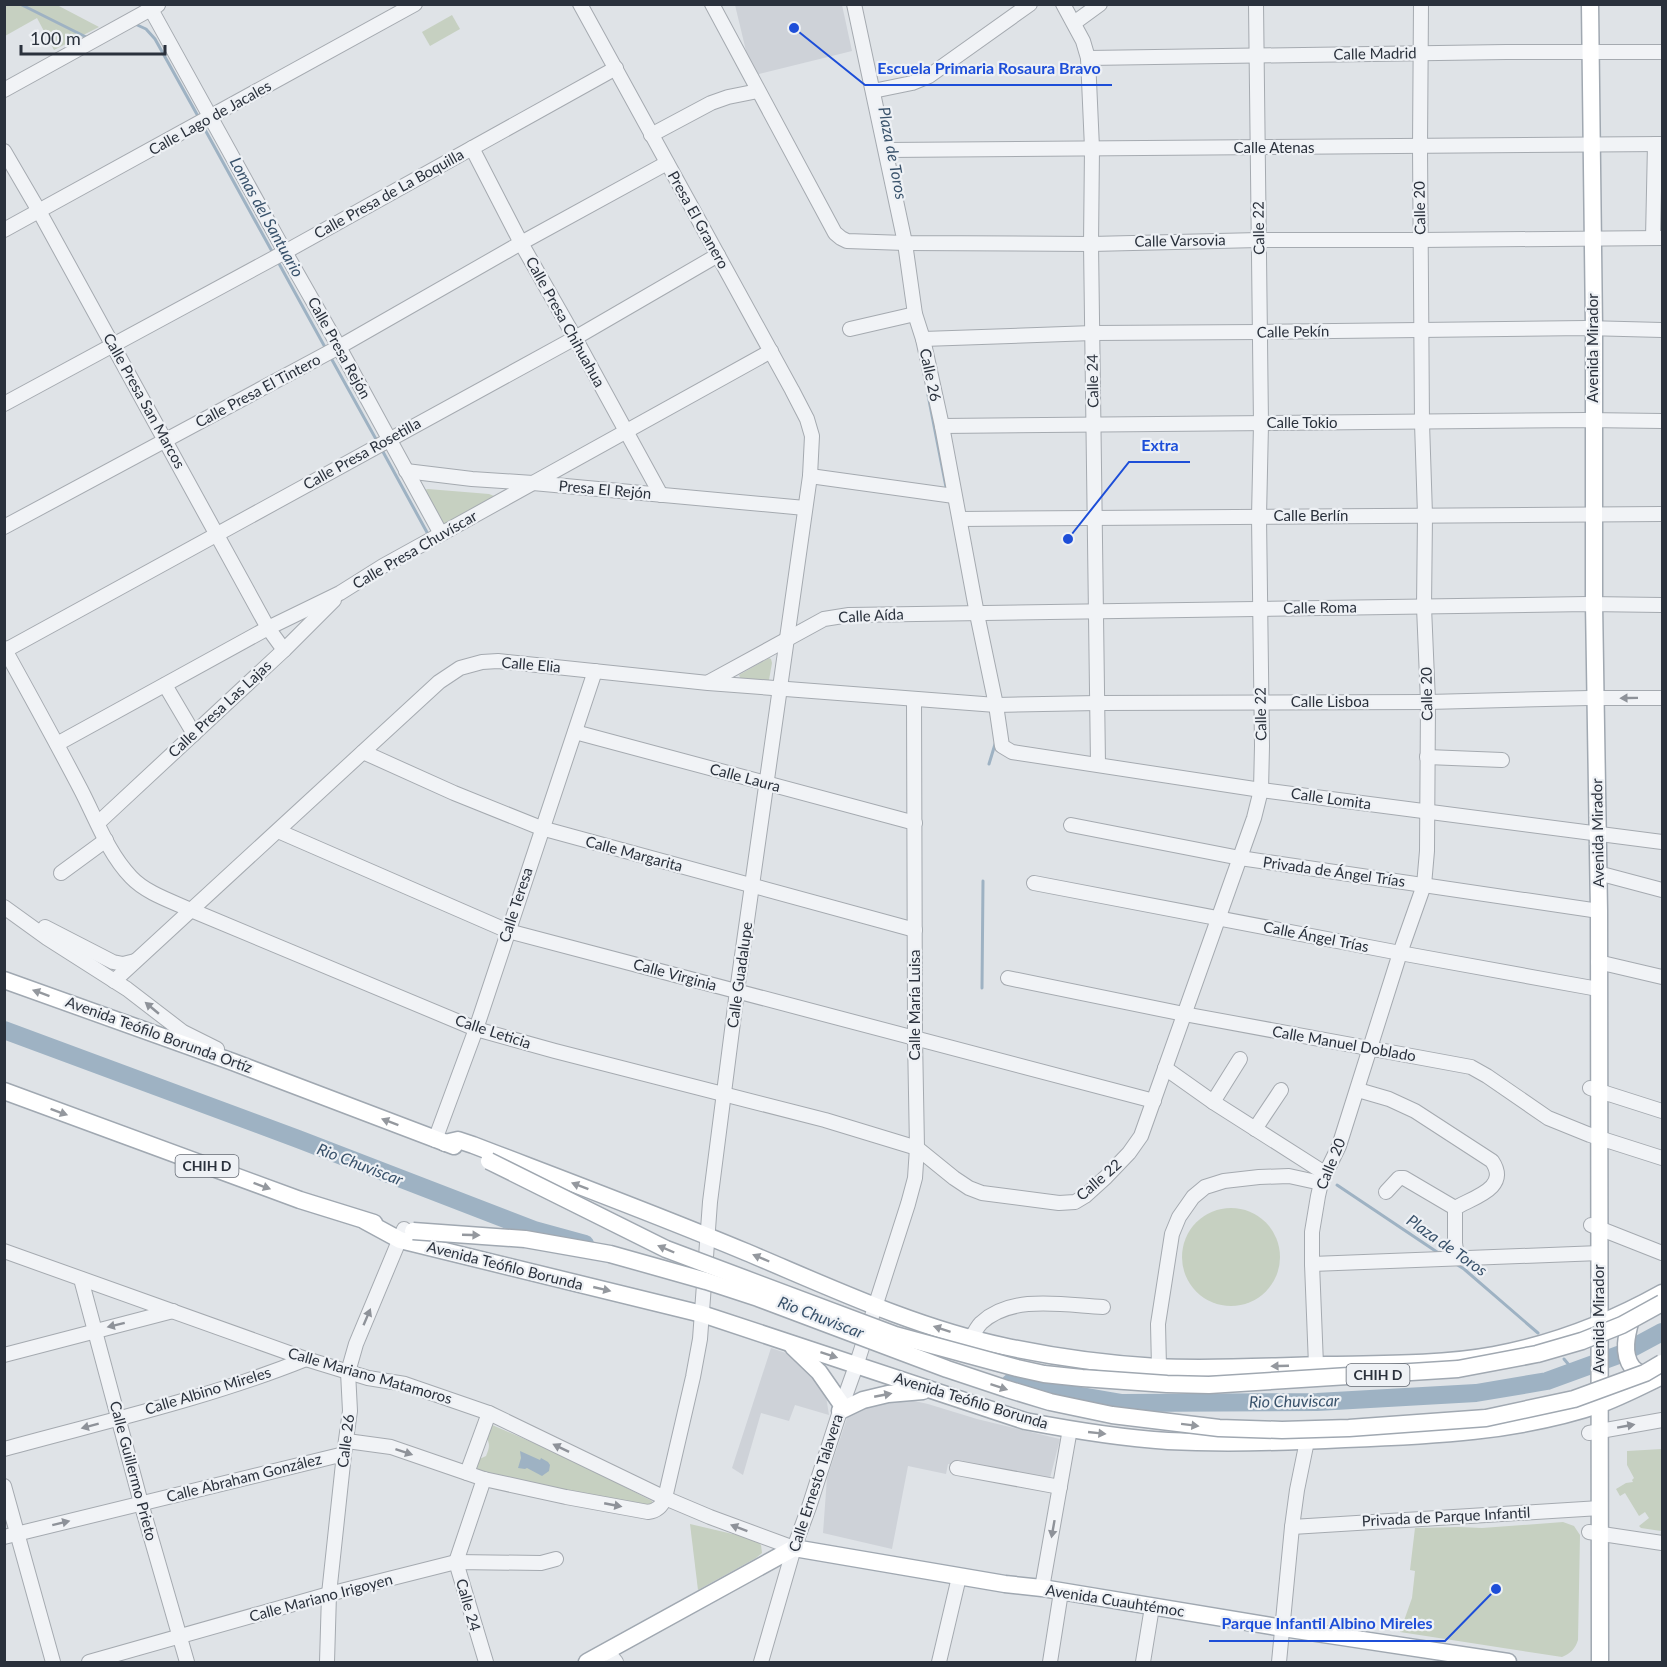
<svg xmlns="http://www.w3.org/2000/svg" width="1667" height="1667" font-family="Lato,sans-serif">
<rect width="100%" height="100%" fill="#dfe3e7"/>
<g fill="#ced2d8">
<polygon points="735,5 842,5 852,51 755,75 747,55"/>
<polygon points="771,1348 786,1353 800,1361 817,1378 826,1396 829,1415 795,1405 789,1421 761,1413 743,1475 732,1468"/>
<polygon points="905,1399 928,1404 977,1419 1060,1439 1049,1482 948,1464 946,1474 908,1466 892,1549 823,1533 827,1478 849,1412 868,1401"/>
</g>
<g fill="#c6d0c1">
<polygon points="5,4 57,5 99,27 54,50 37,18 5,36"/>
<polygon points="452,15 460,29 430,46 422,32"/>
<polygon points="428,489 489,494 494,496 493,499 444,525 441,522 424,490"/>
<polygon points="769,658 771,659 772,663 769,680 741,680 739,675"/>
<circle cx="1231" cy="1257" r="49"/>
<path d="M490,1424l76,33 86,44 2,5 -29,-2 -152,-33 2,-10 11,-5c6,-14 1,-12 1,-23 0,-3 2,-6 3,-9z"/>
<polygon points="1662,1449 1662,1539 1660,1539 1661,1531 1641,1528 1639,1526 1649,1518 1645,1512 1639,1516 1625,1493 1620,1496 1616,1489 1626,1483 1633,1482 1632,1480 1634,1478 1627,1465 1627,1451"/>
<path d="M1563,1522l11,4 6,9 -2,105c-3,9 -7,13 -16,17l-162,-25 12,-34 3,-27 -5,-1 5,-42 44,-1 23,1z"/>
<polygon points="690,1524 754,1539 761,1545 762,1553 756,1558 698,1590"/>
</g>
<polygon fill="#9eb2c3" points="520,1451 540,1460 541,1458 548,1462 550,1465 549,1471 542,1476 527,1468 525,1469 518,1468 521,1458"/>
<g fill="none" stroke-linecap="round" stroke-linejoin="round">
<g stroke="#9eb2c3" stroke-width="3">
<polyline points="20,4 88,38"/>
<polyline points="135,24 146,29 155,39 199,118"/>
<polyline points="203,126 274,255"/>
<polyline points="277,260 326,349"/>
<polyline points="331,358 377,441"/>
<polyline points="928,395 946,487"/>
<polyline points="382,450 429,536"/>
<polyline points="989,764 996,741"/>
<polyline points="982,988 983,881"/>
<polyline points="1337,1185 1440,1254"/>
<polyline points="1456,1264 1464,1269 1538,1333"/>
<polyline points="1564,1359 1574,1371"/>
</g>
<g stroke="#9eb2c3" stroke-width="18">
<polyline points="4,1030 298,1139 534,1230 585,1244"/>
<polyline points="1011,1382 1029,1387 1122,1403 1317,1402 1476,1393 1547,1381 1621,1354 1662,1332"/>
</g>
<defs>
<g id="minor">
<polyline points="148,4 285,252 339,347 441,534"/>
<polyline points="712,4 835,233 841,238 847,241 905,243 1091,244 1259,240 1420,240 1662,238"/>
<polyline points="854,4 905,243 915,314 923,339 942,426 977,614 996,705 1002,746 1012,752 1261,790 1662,842"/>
<polyline points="1063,4 1083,41 1088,58 1092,148 1091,244 1098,764"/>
<polyline points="1074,23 1100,4"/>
<polyline points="1088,58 1506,52 1662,52"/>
<polyline points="4,90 158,5"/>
<polyline points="873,91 912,83 929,76 1030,4"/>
<polyline points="651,135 711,103 728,97 758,91"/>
<polyline points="472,148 521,243 575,338 661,495"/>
<polyline points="886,150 1662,144"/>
<polyline points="4,151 39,211 268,628 284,650"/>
<polyline points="4,230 415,4"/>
<polyline points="1653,238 1655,144"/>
<polyline points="850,329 915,314"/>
<polyline points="923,339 1093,333 1259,332 1586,328 1662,330"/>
<polyline points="4,404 285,252 616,68"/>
<polyline points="942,426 1586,420 1662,421"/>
<polyline points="406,471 472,479 533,483 805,508"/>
<polyline points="810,476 954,496"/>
<polyline points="960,519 1662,514"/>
<polyline points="4,527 339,347 521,243 667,163"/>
<path d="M4,648c26,47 52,94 77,142 15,29 27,63 50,87 15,16 40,24 60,33l285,119 79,22 270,69 92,28 37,30 15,10 13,5 77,10 16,-1 10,-6 21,-19 23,-24 12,-17 113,-318 7,-28 1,-44 -3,-229 2,-93 -5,-420"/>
<polyline points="6,650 575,338 718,255"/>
<polyline points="709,682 824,619 849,615 1588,604 1662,605"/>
<polyline points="165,685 194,734"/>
<polyline points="575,732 915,823"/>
<polyline points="57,744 268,628 340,593 383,566 441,534 771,351"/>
<polyline points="363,752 454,793 541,828 915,930"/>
<polyline points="1427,757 1502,760"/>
<polyline points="98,823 284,650 334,600"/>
<polyline points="1071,825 1240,858 1599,911"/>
<polyline points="278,831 508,931 1154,1101"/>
<polyline points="61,873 106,840"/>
<polyline points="1598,873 1662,890"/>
<polyline points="1034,883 1400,953 1598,989"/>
<polyline points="4,907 47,938 127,989 183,1032 217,1049"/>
<polyline points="45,927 113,962 123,964 135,961"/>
<polyline points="1598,962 1662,977"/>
<polyline points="1008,978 1184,1014 1471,1067 1487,1076 1548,1118 1590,1135 1662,1158"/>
<polyline points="114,981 439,682 460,668 482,662 498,661 708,683 996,705 1098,703 1428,702 1589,698 1662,698"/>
<polyline points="1165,1068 1213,1102 1326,1174"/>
<polyline points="1590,1088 1662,1111"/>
<path d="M1358,1090l31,9 26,12 77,50c18,27 -18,36 -37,47v35l2,15"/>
<polyline points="1213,1102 1240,1059"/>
<polyline points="1255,1129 1281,1090"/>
<polyline points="435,1140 476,1029 595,671"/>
<polyline points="1386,1192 1399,1178 1404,1178 1455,1208"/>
<polyline points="1591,1225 1662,1253"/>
<polyline points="4,1251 306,1359 368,1378 405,1384 489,1413 665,1498 710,1517 794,1548"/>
<polyline points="1312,1264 1600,1253"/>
<polyline points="81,1279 141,1503 187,1662"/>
<path d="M971,1339c3,-6 6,-12 10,-16 31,-29 83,-18 122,-16"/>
<polyline points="4,1355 173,1311"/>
<polyline points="1316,1365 1312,1264 1312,1232 1318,1196 1321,1183 1339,1146 1400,953 1424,885 1427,851 1428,702 1424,607 1425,515 1422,423 1420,147 1421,4"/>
<polyline points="1159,1367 1158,1324 1172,1234 1179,1217 1193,1197 1205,1187 1224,1181 1259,1177 1289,1176 1321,1183"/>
<polyline points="1589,1433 1662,1420"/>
<path d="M347,1441l44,6 93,32 82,18 82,15c9,-1 14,-6 17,-14l28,-121 7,-38 10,-137 27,-211 73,-515 2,-40 -5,-17 -15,-29 -212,-386"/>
<path d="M4,1449c102,-28 205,-51 302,-90"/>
<polyline points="957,1468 1060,1487"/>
<polyline points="467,1473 489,1413"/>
<polyline points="484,1479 456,1562 486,1662"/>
<polyline points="4,1486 53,1662"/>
<polyline points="1292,1527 1600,1508"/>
<polyline points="1589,1532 1662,1543"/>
<polyline points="4,1537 344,1454"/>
<polyline points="1042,1588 1070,1429"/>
<polyline points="607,1651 616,1662"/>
<polyline points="89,1662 329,1594 456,1562 541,1563 556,1559"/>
<polyline points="327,1662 329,1594 344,1454 350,1411 348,1372 356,1344 404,1229"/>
<polyline points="761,1662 794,1548 809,1507 842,1405 857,1363 908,1204 915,1178 917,1148 915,1038 914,699"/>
<polyline points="939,1662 959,1577"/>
<polyline points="1050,1662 1061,1592"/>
<polyline points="1143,1662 1152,1607"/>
<polyline points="1279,1662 1292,1527 1297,1490 1307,1441"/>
</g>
<g id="major">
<polyline points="1590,4 1594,329 1594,604 1599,911 1600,1662"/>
<polyline points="4,980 233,1062 454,1146"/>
<polyline points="4,1091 300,1200 374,1223"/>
<path d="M445,1143l13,-3 15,5c91,35 182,69 273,107 81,34 170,76 257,94 51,11 102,18 154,21 56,3 113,-1 169,-2 55,-1 113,0 168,-10 59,-11 116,-33 168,-62"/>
<path d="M365,1221l35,19 302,74 323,107c47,9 95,17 143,20 59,3 119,1 177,-2 86,-3 174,-7 256,-35 21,-8 41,-18 61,-28"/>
<path d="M1633,1311c-4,17 -13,40 -1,56 5,6 14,9 21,13"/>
<polyline points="793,1347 819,1372 842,1405"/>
<polyline points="840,1411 863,1400 888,1394 923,1391"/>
<polyline points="587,1662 794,1548 1005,1584 1042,1588 1283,1628 1508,1662"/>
</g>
</defs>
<use href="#minor" stroke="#a5aab0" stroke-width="16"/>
<use href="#major" stroke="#a0a8b1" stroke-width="19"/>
<use href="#minor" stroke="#f1f3f6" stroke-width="14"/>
<use href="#major" stroke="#fff" stroke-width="16"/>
<defs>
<g id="major-bridge">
<polyline points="489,1161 666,1249 895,1335 1017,1368 1044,1374 1082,1378 1167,1384 1209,1385 1458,1369 1537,1354 1582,1341 1622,1325 1662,1303"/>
<polyline points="413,1231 525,1239 610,1254 706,1281 758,1298 947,1369 1007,1389 1050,1402 1112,1415 1219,1428 1282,1430 1349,1428 1486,1418 1574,1399 1645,1373 1662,1363"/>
</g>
</defs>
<use href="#major-bridge" stroke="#a0a8b1" stroke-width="19" stroke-linecap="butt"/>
<use href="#major-bridge" stroke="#fff" stroke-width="16"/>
</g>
<defs><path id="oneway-solid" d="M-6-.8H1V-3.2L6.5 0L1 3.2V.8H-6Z" transform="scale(1.5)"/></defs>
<g fill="#8e9299">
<use href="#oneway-solid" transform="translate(1629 698) rotate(179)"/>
<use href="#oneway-solid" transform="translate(152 1008) rotate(-140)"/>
<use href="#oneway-solid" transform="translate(367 1317) rotate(-67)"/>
<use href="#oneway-solid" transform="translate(116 1325) rotate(166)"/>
<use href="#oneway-solid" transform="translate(90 1426) rotate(165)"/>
<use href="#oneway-solid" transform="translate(1626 1426) rotate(-10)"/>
<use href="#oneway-solid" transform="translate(561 1448) rotate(-154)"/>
<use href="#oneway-solid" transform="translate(404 1452) rotate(18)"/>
<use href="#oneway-solid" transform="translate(613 1505) rotate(11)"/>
<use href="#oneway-solid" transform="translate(61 1523) rotate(-14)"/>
<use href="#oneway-solid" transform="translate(739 1528) rotate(-159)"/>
<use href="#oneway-solid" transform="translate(1053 1529) rotate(100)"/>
</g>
<g fill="#94989e">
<use href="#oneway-solid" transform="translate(41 993) rotate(-160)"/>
<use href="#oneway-solid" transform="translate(59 1112) rotate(20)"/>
<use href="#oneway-solid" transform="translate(390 1122) rotate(-159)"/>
<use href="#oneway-solid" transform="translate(262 1186) rotate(20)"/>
<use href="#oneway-solid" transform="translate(580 1186) rotate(-159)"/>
<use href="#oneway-solid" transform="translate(471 1235) rotate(2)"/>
<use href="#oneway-solid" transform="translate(666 1249) rotate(-157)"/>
<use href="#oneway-solid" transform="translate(761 1258) rotate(-157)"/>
<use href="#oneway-solid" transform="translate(602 1289) rotate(13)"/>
<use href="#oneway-solid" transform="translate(942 1329) rotate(-162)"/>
<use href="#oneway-solid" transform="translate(829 1355) rotate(18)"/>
<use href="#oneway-solid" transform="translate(1280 1366) rotate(178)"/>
<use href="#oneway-solid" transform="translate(999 1387) rotate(18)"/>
<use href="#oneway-solid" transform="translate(883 1395) rotate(-11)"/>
<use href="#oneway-solid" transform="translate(1190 1425) rotate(7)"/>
<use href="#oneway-solid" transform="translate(1097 1433) rotate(6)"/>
</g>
<g text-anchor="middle" stroke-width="4.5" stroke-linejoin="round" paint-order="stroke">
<g fill="#eef1f5" stroke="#656b74" stroke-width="1.5">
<rect x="175.5" y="1155" width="63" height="22" rx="4.5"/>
<rect x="1346.5" y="1364" width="63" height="22" rx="4.5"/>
</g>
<g font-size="14" font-weight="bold" fill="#2a313c">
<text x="207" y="1171">CHIH D</text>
<text x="1378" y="1380">CHIH D</text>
</g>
<g font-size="15" fill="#2a313c" stroke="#eef1f5">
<text transform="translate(1375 54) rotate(-1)" y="5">Calle Madrid</text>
<text transform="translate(210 118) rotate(-29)" y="5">Calle Lago de Jacales</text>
<text x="1274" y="153">Calle Atenas</text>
<text transform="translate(389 194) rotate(-29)" y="5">Calle Presa de La Boquilla</text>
<text transform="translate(1420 208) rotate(-91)" y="5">Calle 20</text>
<text transform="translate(698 220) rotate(61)" y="5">Presa El Granero</text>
<text transform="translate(1259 228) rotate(-91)" y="5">Calle 22</text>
<text transform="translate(1180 241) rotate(-1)" y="5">Calle Varsovia</text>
<text transform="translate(565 322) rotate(61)" y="5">Calle Presa Chihuahua</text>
<text transform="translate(1293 332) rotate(-1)" y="5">Calle Pekín</text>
<text transform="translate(339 348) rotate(61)" y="5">Calle Presa Rejón</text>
<text transform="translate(1593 348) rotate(-90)" y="5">Avenida Mirador</text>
<text transform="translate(930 375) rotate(78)" y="5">Calle 26</text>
<text transform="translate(1093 381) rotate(-91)" y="5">Calle 24</text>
<text transform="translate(258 391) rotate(-28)" y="5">Calle Presa El Tintero</text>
<text transform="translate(144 401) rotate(61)" y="5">Calle Presa San Marcos</text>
<text x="1302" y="428">Calle Tokio</text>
<text transform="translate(362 454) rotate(-29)" y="5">Calle Presa Rosetilla</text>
<text transform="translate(605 490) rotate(5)" y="5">Presa El Rejón</text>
<text x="1311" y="521">Calle Berlín</text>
<text transform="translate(415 550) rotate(-30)" y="5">Calle Presa Chuvíscar</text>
<text transform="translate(1320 608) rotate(-1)" y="5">Calle Roma</text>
<text transform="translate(871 616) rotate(-3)" y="5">Calle Aída</text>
<text transform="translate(531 665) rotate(5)" y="5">Calle Elia</text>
<text transform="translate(1427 694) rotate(-91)" y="5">Calle 20</text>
<text x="1330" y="707">Calle Lisboa</text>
<text transform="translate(220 709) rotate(-43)" y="5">Calle Presa Las Lajas</text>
<text transform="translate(1261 714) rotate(-91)" y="5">Calle 22</text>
<text transform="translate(745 778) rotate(15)" y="5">Calle Laura</text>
<text transform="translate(1331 799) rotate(8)" y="5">Calle Lomita</text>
<text transform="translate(1598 833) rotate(-91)" y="5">Avenida Mirador</text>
<text transform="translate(634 854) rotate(15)" y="5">Calle Margarita</text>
<text transform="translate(1334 872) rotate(8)" y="5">Privada de Ángel Trías</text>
<text transform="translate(516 905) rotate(-72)" y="5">Calle Teresa</text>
<text transform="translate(1316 937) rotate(11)" y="5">Calle Ángel Trías</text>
<text transform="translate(675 975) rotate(15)" y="5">Calle Virginia</text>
<text transform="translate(740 975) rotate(-82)" y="5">Calle Guadalupe</text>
<text transform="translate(915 1005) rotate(-90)" y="5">Calle María Luisa</text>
<text transform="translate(493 1032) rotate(18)" y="5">Calle Leticia</text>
<text transform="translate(159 1035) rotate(20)" y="5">Avenida Teófilo Borunda Ortíz</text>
<text transform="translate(1344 1044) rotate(10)" y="5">Calle Manuel Doblado</text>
<text transform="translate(1331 1164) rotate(-68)" y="5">Calle 20</text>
<text transform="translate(1099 1180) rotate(-41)" y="5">Calle 22</text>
<text transform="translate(505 1266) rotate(14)" y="5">Avenida Teófilo Borunda</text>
<text transform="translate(1599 1319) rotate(-90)" y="5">Avenida Mirador</text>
<text transform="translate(370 1376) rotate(16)" y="5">Calle Mariano Matamoros</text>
<text transform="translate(208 1391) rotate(-17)" y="5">Calle Albino Mireles</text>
<text transform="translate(971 1401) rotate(17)" y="5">Avenida Teófilo Borunda</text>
<text transform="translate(346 1441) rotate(-83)" y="5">Calle 26</text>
<text transform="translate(133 1471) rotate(75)" y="5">Calle Guillermo Prieto</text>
<text transform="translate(244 1478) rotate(-14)" y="5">Calle Abraham González</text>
<text transform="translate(816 1483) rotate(-72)" y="5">Calle Ernesto Talavera</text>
<text transform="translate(1446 1517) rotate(-3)" y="5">Privada de Parque Infantil</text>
<text transform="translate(321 1598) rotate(-15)" y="5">Calle Mariano Irigoyen</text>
<text transform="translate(1115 1601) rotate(9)" y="5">Avenida Cuauhtémoc</text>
<text transform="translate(468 1605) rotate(74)" y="5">Calle 24</text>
</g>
<g font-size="16" font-style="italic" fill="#39526b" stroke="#eef1f5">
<text transform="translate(893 153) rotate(79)" y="6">Plaza de Toros</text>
<text transform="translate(267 217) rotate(61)" y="6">Lomas del Santuario</text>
<text transform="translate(360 1164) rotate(21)" y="6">Rio Chuviscar</text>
<text transform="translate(1447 1245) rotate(35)" y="6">Plaza de Toros</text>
<text transform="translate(821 1317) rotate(21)" y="6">Rio Chuviscar</text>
<text transform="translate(1294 1401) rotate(-1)" y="6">Rio Chuviscar</text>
</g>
</g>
<path fill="none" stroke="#1d4ed8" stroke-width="2" d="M794 28L865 85H1112M1068 539L1129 462H1190M1496 1589L1445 1641H1209"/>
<g fill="#1d4ed8" stroke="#eef1f5" stroke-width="2">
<circle cx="794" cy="28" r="6"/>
<circle cx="1068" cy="539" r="6"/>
<circle cx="1496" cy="1589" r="6"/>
</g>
<g font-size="16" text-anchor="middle" font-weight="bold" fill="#1d4ed8" stroke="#eef1f5" stroke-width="4.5" stroke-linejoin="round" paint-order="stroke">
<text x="989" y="74">Escuela Primaria Rosaura Bravo</text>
<text x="1160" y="451">Extra</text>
<text x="1327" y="1629">Parque Infantil Albino Mireles</text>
</g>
<rect width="1667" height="1667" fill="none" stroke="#2a313c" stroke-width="12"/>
<path d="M21 45v9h144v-9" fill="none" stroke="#2a313c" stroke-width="3"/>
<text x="30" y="45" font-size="18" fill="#2a313c" stroke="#eef1f5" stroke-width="4.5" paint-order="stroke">100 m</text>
</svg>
